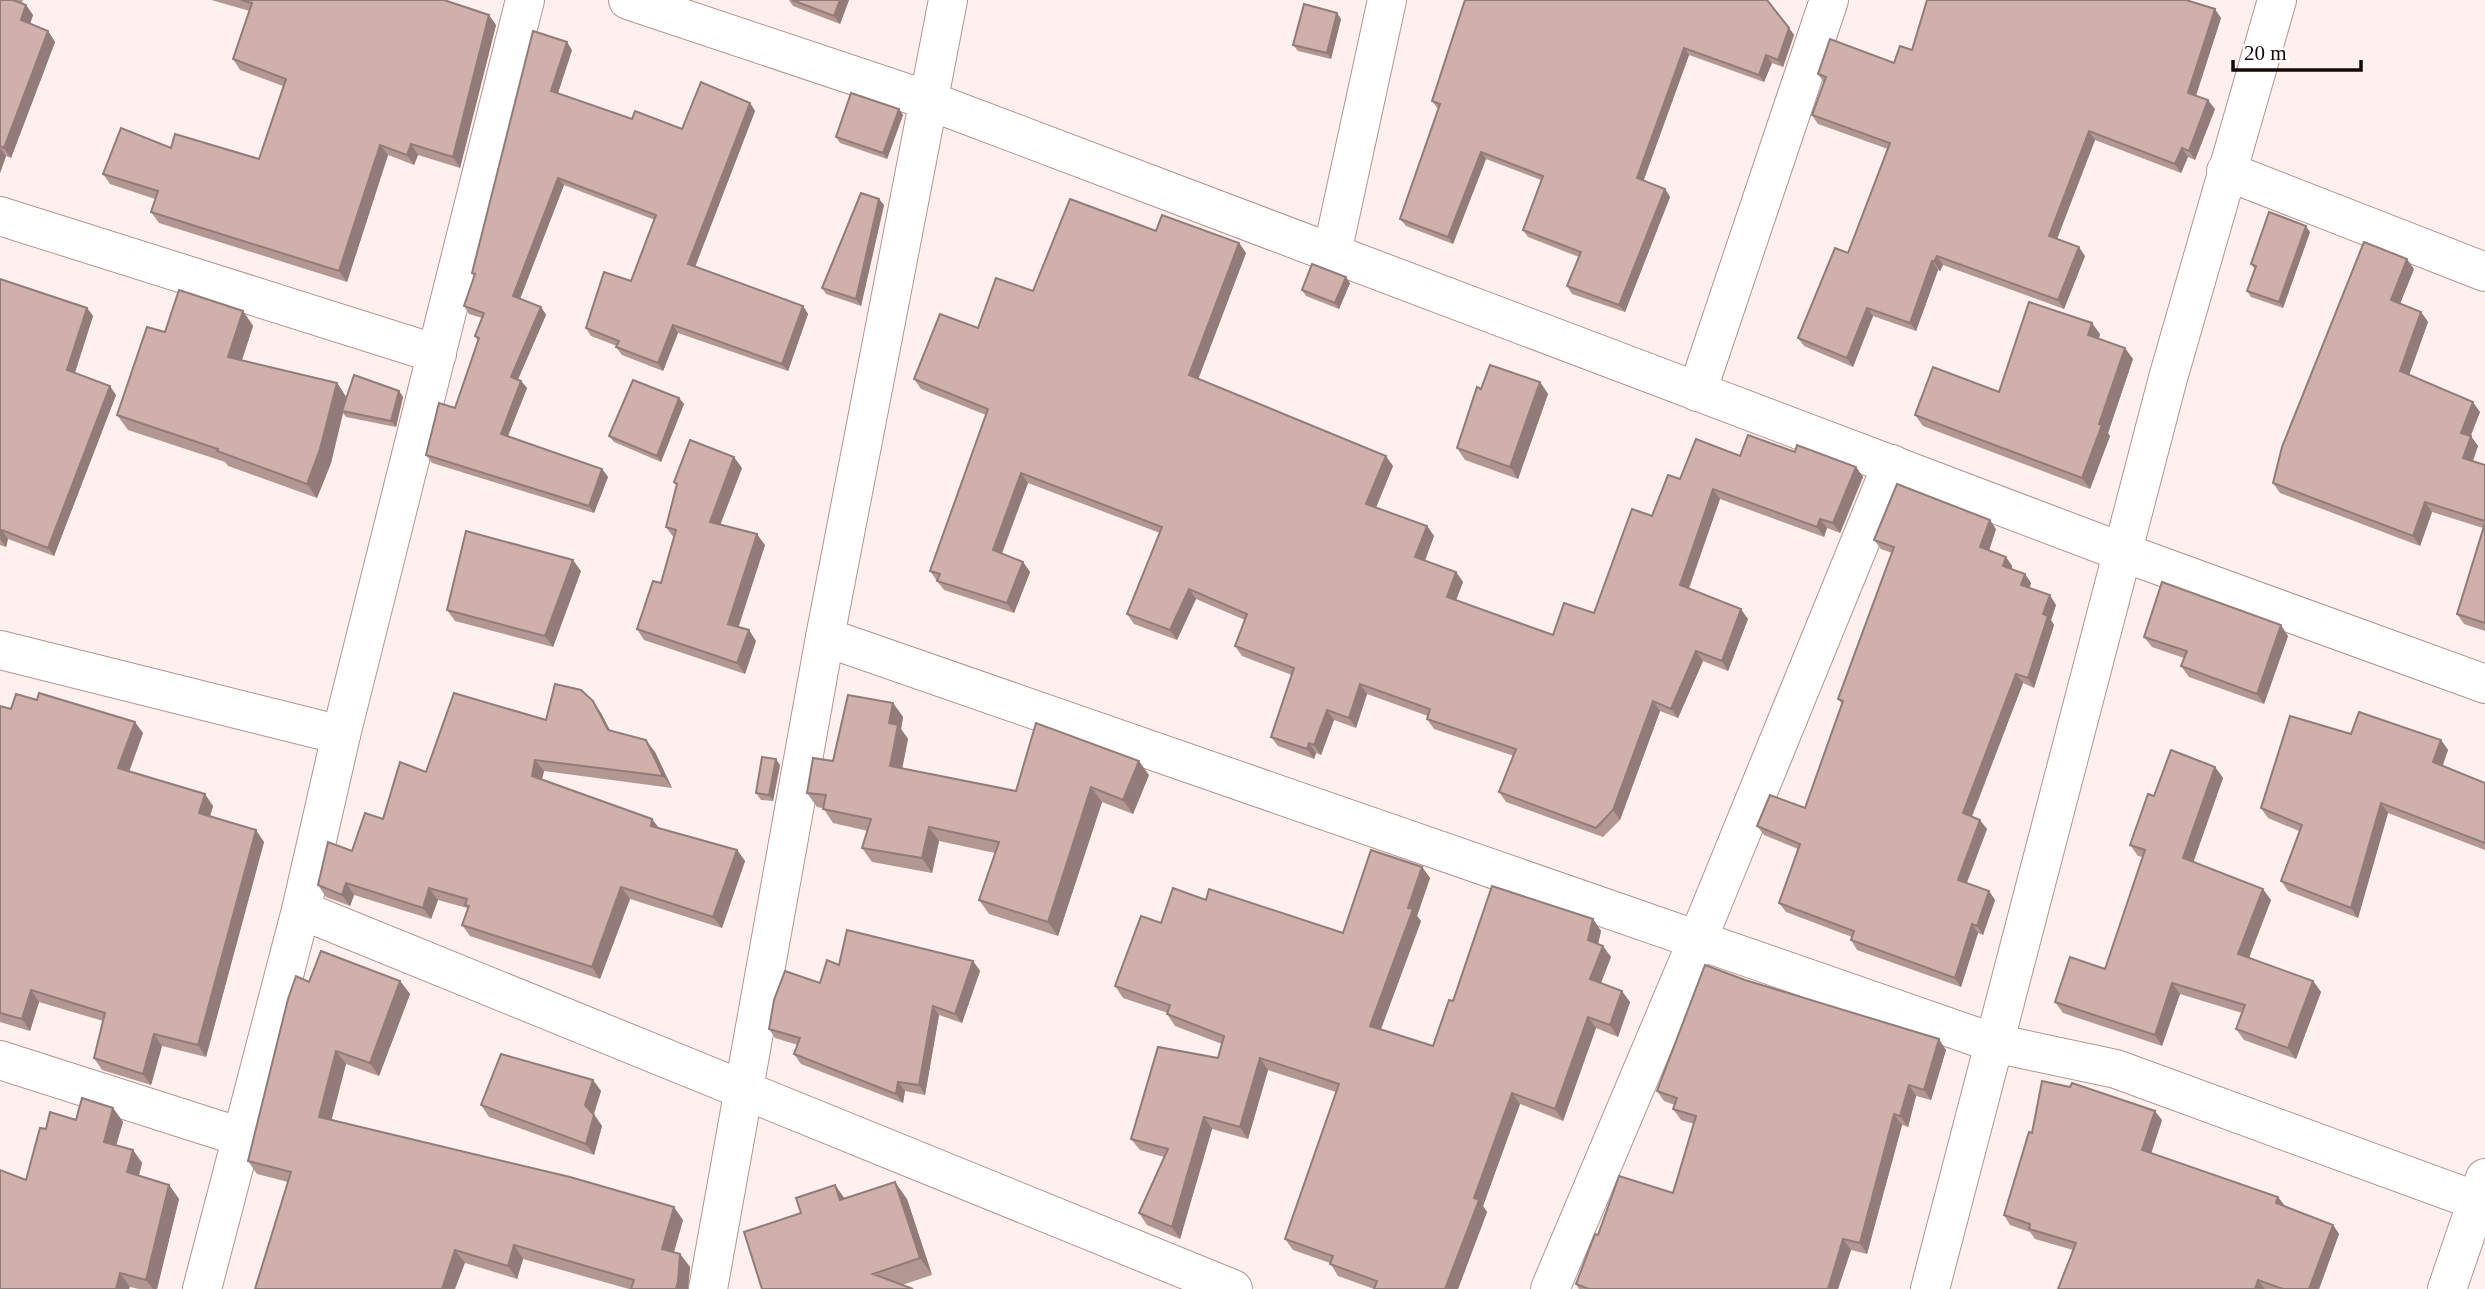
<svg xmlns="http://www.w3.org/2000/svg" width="2485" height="1289" font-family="Georgia,serif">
<rect width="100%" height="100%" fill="#fef0ee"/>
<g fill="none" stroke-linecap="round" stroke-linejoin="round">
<defs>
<g id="minor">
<polyline points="628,0 927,100 2122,552 2485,684"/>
<polyline points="2226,171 2485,272"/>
<polyline points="0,216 437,354"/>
<polyline points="1332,253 1387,0"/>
<polyline points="1697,392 1829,0"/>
<polyline points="825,637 1994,1043 2116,1069 2485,1204"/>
<polyline points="0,650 341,735"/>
<polyline points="301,910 1233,1289"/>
<polyline points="0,1060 241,1137"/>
<polyline points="202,1289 301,910 341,735 525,0"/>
<polyline points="708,1289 825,637 948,0"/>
<polyline points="1550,1289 1697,941 1892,464"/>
<polyline points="1930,1289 2168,378 2277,0"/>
<polyline points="2447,1289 2485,1178"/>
</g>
</defs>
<use href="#minor" stroke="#b49590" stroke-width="40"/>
<use href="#minor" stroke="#fff" stroke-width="38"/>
</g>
<g fill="#b39793">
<polygon points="0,0 23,0 22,3 26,5 33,15 30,24 48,31 55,42 11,158 6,156 0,173"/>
<polygon points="211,0 444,0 496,25 460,168 418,155 414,165 388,155 347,282 159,223 151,212 155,199 110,184 103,174 171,148 259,159 283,86 240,70 233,59 250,11"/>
<polygon points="789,0 849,0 840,24 793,6"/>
<polygon points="1465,0 1789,28 1794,35 1783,67 1772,63 1764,82 1689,55 1643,181 1665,189 1670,197 1625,312 1572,294 1567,286 1579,257 1528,237 1523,230 1541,180 1486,159 1453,244 1406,226 1400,219 1438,109 1432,101"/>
<polygon points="2221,18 2196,96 2215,109 2195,160 2188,157 2181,173 2095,140 2057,239 2085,256 2064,309 1943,265 1940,271 1938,270 1916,331 1873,316 1853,367 1804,346 1798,338 1848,253 1888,149 1818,124 1812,115 1824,83 1818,74 1894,63 1912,50"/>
<polygon points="1341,19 1331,59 1298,51 1293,45"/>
<polygon points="572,50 558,93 632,119 682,129 750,103 755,111 695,267 803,306 808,314 788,371 678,333 663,371 622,355 616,347 617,346 591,336 586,328 631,281 655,220 564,185 520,299 541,307 546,315 518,379 521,381 527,388 508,436 602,469 608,477 594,513 432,463 426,455 455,408 478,341 475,336 482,318 469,314 464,306 474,276 472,273"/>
<polygon points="899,109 903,115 887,159 840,143 836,137"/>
<polygon points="884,205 861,306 826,294 822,288"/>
<polygon points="1156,231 1239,243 1246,253 1198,379 1393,466 1376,508 1427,526 1434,536 1425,561 1456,572 1463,582 1456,601 1553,635 1594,613 1652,516 1680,479 1740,456 1795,452 1856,467 1863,477 1840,533 1827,528 1824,537 1720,499 1689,589 1748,619 1728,671 1703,661 1678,718 1660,711 1620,820 1603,837 1506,802 1499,792 1514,756 1434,729 1427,719 1428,716 1367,694 1356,728 1334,720 1321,755 1316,753 1314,759 1278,746 1271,737 1292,675 1242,656 1235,646 1245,620 1196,599 1177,640 1134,624 1127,614 1160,533 1028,483 1002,554 1023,562 1030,572 1014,613 944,590 937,581 930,571 986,415 921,389 914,379 978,328 1033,291"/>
<polygon points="2310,232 2283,308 2251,297 2247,291 2255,270 2251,264"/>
<polygon points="2414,269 2400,303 2421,312 2428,322 2409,375 2480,412 2470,436 2478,446 2473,461 2485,465 2485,631 2464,624 2457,614 2483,528 2432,512 2420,546 2280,493 2273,483"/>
<polygon points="0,279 87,308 93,316 75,373 116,395 54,556 8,539 6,547 0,545"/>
<polygon points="1350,283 1339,309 1306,296 1302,290"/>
<polygon points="243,311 253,326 242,360 337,383 346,397 399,391 403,397 396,427 346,417 343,413 331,463 317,498 228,466 225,462 128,430 117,415 165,332"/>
<polygon points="2100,334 2099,339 2133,359 2108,433 2110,436 2090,489 1923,426 1915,415 1999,392"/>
<polygon points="1540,382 1548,394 1518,479 1465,460 1457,448 1481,389"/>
<polygon points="679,398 684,404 661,462 614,442 609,436"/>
<polygon points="742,468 720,525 765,545 738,627 756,641 745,674 644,640 637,629 661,583 674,538 666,527 677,486 674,482"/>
<polygon points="1996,529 1989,551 2006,557 2012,566 2012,569 2025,574 2031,583 2029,588 2056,605 2051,620 2054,625 2034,688 2023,683 1972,817 1987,829 1967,883 1989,891 1995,900 1983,935 1978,933 1961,987 1857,950 1851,940 1852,937 1786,912 1779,903 1798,849 1764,835 1757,826 1805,808 1842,704 1838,699 1892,553 1881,549 1874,540"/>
<polygon points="581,571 553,647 455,621 447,610"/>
<polygon points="2288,636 2264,704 2189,677 2181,666 2184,658 2152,647 2144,637"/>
<polygon points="893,703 903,717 901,729 908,739 902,768 1016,791 1149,775 1133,814 1102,802 1058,936 989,914 979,900 995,853 939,841 932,873 872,862 862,848 868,831 833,823 823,808 817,807 807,793 833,761"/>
<polygon points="0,706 143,733 129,772 213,806 210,817 264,842 206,1057 162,1046 151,1085 102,1070 94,1058 103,1021 39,1002 30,1031 0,1022"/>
<polygon points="601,713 610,731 655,752 672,788 544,771 542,779 652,819 659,828 737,850 745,861 722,928 630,899 600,979 470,936 462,925 467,908 438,900 431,919 354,895 350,906 326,897 318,885 383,819 426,772 546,720"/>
<polygon points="2351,734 2441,740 2448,750 2443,765 2485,783 2485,850 2388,813 2358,918 2288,891 2281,881 2299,831 2268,818 2261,808"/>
<polygon points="780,765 773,801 761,800 756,793"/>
<polygon points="2215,767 2223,778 2193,862 2271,900 2249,958 2313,981 2321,992 2296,1059 2244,1040 2236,1029 2242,1013 2180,994 2162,1046 2063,1013 2055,1002 2105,969 2143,857 2138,856 2130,845 2154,796"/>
<polygon points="1422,867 1430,878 1417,916 1421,921 1381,1029 1433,1046 1453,1001 1593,919 1601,931 1598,944 1611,957 1601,983 1630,1002 1618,1037 1596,1028 1563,1121 1520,1104 1483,1206 1487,1212 1458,1289 1374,1289 1338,1276 1330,1263 1293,1250 1285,1239 1336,1092 1268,1070 1248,1139 1212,1129 1180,1239 1147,1225 1139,1213 1164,1157 1140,1150 1131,1139 1218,1058 1222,1044 1175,1026 1167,1014 1168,1013 1123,998 1115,986 1161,923 1206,900 1343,933"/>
<polygon points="973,961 980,971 962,1023 939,1015 925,1095 905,1091 903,1103 801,1064 794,1054 798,1045 775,1038 769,1029 839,965"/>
<polygon points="1745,980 1946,1050 1931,1100 1916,1096 1908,1127 1902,1125 1867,1254 1851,1250 1838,1289 1579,1289 1576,1284 1598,1235 1673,1193 1694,1124 1681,1120 1673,1109 1675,1105 1664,1101 1657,1091"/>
<polygon points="400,981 410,994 379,1076 346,1064 331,1119 683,1220 674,1252 680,1254 690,1267 688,1289 629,1289 523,1259 517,1279 465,1263 288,1182 257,1174 248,1161 309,982"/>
<polygon points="593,1080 601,1091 594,1114 602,1126 594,1155 489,1117 481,1105"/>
<polygon points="113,1108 123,1122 116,1145 133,1150 142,1163 139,1176 169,1185 179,1199 157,1289 139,1289 130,1287 26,1180 46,1129"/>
<polygon points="2162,1120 2151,1153 2278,1197 2285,1207 2333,1225 2339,1234 2319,1289 2058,1289 2073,1250 2035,1239 2030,1232 2010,1225 2004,1215 2032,1133"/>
<polygon points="835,1185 844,1198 907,1199 932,1275 902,1285 762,1289 801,1213"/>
</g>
<g fill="#927b78">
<polygon points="840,0 849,0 840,24 834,16"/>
<polygon points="26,5 33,15 28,30 21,20"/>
<polygon points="2215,9 2221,18 2194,101 2188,93"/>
<polygon points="1337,13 1341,19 1331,59 1327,53"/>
<polygon points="489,15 496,25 460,168 453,157"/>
<polygon points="1789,28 1794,35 1783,67 1778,60"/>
<polygon points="48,31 55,42 11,158 4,148"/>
<polygon points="567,42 572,50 556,99 551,91"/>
<polygon points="1684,48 1689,55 1642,185 1637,178"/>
<polygon points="1766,55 1772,63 1764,82 1759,75"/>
<polygon points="2208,100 2215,109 2195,160 2189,151"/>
<polygon points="750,103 755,111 693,272 688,264"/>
<polygon points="899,109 903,115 887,159 883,153"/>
<polygon points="2089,131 2095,140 2055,244 2049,236"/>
<polygon points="411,144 418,155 414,165 407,155"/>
<polygon points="380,145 388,155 347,282 339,271"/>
<polygon points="0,148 6,156 0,173"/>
<polygon points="2182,148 2188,157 2181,173 2175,164"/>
<polygon points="1481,152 1486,159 1453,244 1448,237"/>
<polygon points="558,178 564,185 518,304 513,296"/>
<polygon points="1665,189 1670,197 1625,312 1619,305"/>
<polygon points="879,199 884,205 861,306 856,299"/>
<polygon points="2306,226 2310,232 2283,308 2279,302"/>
<polygon points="1239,243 1246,253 1196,385 1189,375"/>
<polygon points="2079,247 2085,256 2064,309 2058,300"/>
<polygon points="1937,256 1943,265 1940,271 1934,262"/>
<polygon points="2407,259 2414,269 2398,309 2391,300"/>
<polygon points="1932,261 1938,270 1916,331 1910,323"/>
<polygon points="1346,277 1350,283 1339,309 1335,303"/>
<polygon points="803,306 808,314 788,371 782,364"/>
<polygon points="541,307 546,315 516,384 511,377"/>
<polygon points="87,308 93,316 73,378 67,370"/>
<polygon points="1867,308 1873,316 1853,367 1847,358"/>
<polygon points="243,311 253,326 238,372 228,357"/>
<polygon points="2421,312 2428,322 2407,381 2400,371"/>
<polygon points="2092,323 2100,334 2096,346 2088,335"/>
<polygon points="673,325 678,333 663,371 658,363"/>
<polygon points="2125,348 2133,359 2108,433 2110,436 2090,489 2082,478 2099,424"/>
<polygon points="521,381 527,388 506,441 501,434"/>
<polygon points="1540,382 1548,394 1518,479 1510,467"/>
<polygon points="337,383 347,398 342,411 343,413 331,463 317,498 307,484"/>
<polygon points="110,386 116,395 54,556 48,548"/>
<polygon points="399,391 403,397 396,427 391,421"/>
<polygon points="679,398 684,404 661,462 657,456"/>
<polygon points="2473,402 2480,412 2468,443 2461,433"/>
<polygon points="2471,436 2478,446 2470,468 2463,458"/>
<polygon points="1386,456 1393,466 1373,514 1366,504"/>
<polygon points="734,457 742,468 717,533 710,522"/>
<polygon points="1856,467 1863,477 1840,533 1833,523"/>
<polygon points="602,469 608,477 594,513 589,506"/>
<polygon points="1021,473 1028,483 999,560 993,550"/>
<polygon points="1713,489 1720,499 1686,595 1680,585"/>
<polygon points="2425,502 2432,512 2420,546 2413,536"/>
<polygon points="1820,519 1827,528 1824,537 1817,527"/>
<polygon points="1990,520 1996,529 1987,556 1980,547"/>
<polygon points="1427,526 1434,536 1422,567 1415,557"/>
<polygon points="2,530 8,539 6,547 0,539"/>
<polygon points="757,534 765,545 736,635 728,624"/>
<polygon points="2006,557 2012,566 2010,576 2003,566"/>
<polygon points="573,560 581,571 553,647 545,636"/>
<polygon points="1023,562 1030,572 1014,613 1007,603"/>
<polygon points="1456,572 1463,582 1453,607 1447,597"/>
<polygon points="2025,574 2031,583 2028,594 2021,585"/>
<polygon points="1189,589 1196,599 1177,640 1170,630"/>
<polygon points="2050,595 2056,605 2051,620 2054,625 2034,688 2028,678 2043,614"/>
<polygon points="1741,609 1748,619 1728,671 1722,661"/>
<polygon points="2281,625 2288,636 2264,704 2257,694"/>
<polygon points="749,630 756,641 745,674 737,663"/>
<polygon points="1696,651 1703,661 1678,718 1671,709"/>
<polygon points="2016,674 2023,683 1969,823 1963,813"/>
<polygon points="1360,684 1367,694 1356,728 1349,718"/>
<polygon points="593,701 601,713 616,742 608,730"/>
<polygon points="1653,701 1660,711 1620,820 1613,810"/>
<polygon points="893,703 903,717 901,729 908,739 900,780 890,766 889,723"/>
<polygon points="1327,710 1334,720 1321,755 1314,745"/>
<polygon points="135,722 143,733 126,780 118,768"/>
<polygon points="646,740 655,752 672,788 663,776"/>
<polygon points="2441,740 2448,750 2440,772 2433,762"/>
<polygon points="1309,743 1316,753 1314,759 1307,749"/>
<polygon points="776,759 780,765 773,801 769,795"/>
<polygon points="535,760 544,771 540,787 532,776"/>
<polygon points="1139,761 1149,775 1133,814 1123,800"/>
<polygon points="2215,767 2223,778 2191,869 2183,858"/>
<polygon points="1091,787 1102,802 1058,936 1048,922"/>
<polygon points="205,794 213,806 207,825 199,813"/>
<polygon points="2381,803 2388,813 2358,918 2351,908"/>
<polygon points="652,819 660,830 651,826"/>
<polygon points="1980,820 1987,829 1964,889 1958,880"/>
<polygon points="929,827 939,841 932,873 922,858"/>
<polygon points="256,830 264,842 206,1057 198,1045"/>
<polygon points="737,850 745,861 722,928 713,917"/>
<polygon points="1422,867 1430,878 1417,916 1421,921 1378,1037 1370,1026"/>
<polygon points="346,883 354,895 350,906 342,895"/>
<polygon points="621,887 630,899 600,979 592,967"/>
<polygon points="429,888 438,900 431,919 423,908"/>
<polygon points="2263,889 2271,900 2246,965 2238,954"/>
<polygon points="1989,891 1995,900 1983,935 1977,926"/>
<polygon points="1593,919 1601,931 1596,952 1588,940"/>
<polygon points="1972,924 1978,933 1961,987 1955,978"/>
<polygon points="1603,946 1611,957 1598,990 1590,979"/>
<polygon points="973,961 980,971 962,1023 955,1014"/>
<polygon points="400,981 410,994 379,1076 370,1063"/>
<polygon points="2313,981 2321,992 2296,1059 2288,1048"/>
<polygon points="2172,983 2180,994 2162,1046 2155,1035"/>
<polygon points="31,990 39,1002 30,1031 22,1019"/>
<polygon points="1622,991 1630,1002 1618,1037 1610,1025"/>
<polygon points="933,1006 939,1015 925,1095 919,1085"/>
<polygon points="1588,1017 1596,1028 1563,1121 1555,1109"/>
<polygon points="154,1034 162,1046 151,1085 143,1074"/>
<polygon points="1939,1039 1946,1050 1931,1100 1924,1090"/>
<polygon points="336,1051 346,1064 329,1130 319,1117"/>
<polygon points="1260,1058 1268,1070 1248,1139 1240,1127"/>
<polygon points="593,1080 601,1091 593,1116 585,1105"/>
<polygon points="898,1082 905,1091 903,1103 896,1094"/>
<polygon points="1909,1085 1916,1096 1908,1127 1900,1116"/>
<polygon points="1512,1093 1520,1104 1483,1206 1487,1212 1458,1289 1445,1289 1474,1198"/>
<polygon points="113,1108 123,1122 113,1156 104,1142"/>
<polygon points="2155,1111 2162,1120 2149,1160 2142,1150"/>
<polygon points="1894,1114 1902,1125 1867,1254 1860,1243"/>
<polygon points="594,1115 602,1126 594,1155 586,1144"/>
<polygon points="1204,1117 1212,1129 1180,1239 1172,1227"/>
<polygon points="133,1150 142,1163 136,1185 127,1172"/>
<polygon points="895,1182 907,1199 932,1275 920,1258"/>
<polygon points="169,1185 179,1199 157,1289 153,1289 146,1280"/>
<polygon points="835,1185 847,1202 840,1200"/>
<polygon points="2278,1197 2285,1206 2282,1213 2276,1203"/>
<polygon points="674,1207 683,1220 671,1262 662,1249"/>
<polygon points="2333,1225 2339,1234 2319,1289 2309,1289"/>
<polygon points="1843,1239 1851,1250 1838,1289 1828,1289"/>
<polygon points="514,1245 523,1259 517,1279 508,1266"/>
<polygon points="455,1250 465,1263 455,1289 442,1289"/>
<polygon points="680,1254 690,1267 688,1289 676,1289"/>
<polygon points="120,1273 130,1287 129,1289 116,1289"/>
<polygon points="2258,1280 2265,1289 2255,1289"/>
</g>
<g fill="#d0b0ab" stroke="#927b78" stroke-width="2">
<polygon points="0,0 13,0 26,5 21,20 48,31 4,148 0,146"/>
<polygon points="241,0 444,0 489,15 453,157 411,144 407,155 380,145 339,271 151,212 158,191 103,174 121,128 171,148 175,134 259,159 286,79 233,59 252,3"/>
<polygon points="792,0 840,0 834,16"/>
<polygon points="1465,0 1767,0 1789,28 1778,60 1766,55 1759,75 1684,48 1637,178 1665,189 1619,305 1567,286 1581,252 1523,230 1543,176 1481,152 1448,237 1400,219 1440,104 1432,101"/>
<polygon points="1927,0 2186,0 2215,9 2188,93 2208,100 2189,151 2182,148 2175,164 2089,131 2049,236 2079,247 2058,300 1937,256 1934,262 1932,261 1910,323 1867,308 1847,358 1798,338 1835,248 1848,253 1890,143 1812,115 1826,77 1818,74 1830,39 1894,63 1900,46 1912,50"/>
<polygon points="1304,4 1337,13 1327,53 1293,45"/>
<polygon points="533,31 567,42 551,91 632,119 635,111 682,129 701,82 750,103 688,264 803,306 782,364 673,325 658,363 616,347 619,341 586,328 604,272 631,281 656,215 558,178 513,296 541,307 511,377 521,381 501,434 602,469 589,506 426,455 439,403 455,408 479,338 475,336 484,313 464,306 475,274 472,273"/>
<polygon points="851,93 899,109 883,153 836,137"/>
<polygon points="861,193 879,199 856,299 822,288"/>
<polygon points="1070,199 1156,231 1162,215 1239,243 1189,375 1386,456 1366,504 1427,526 1415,557 1456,572 1447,597 1553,635 1564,603 1594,613 1632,509 1652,516 1668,475 1680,479 1696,439 1740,456 1748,435 1795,452 1797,445 1856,467 1833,523 1820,519 1817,527 1713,489 1680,585 1741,609 1722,661 1696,651 1671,709 1653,701 1613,810 1596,828 1499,792 1516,749 1427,719 1430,709 1360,684 1349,718 1327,710 1314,745 1309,743 1307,749 1271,737 1294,668 1235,646 1247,614 1189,589 1170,630 1127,614 1162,527 1021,473 993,550 1023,562 1007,603 937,581 940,574 930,571 988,409 914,379 940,314 978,328 996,278 1033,291"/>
<polygon points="2269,212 2306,226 2279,302 2247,291 2256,266 2251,264"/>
<polygon points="2364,242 2407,259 2391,300 2421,312 2400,371 2473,402 2461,433 2471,436 2463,458 2485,465 2485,521 2425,502 2413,536 2273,483 2282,447"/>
<polygon points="1312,264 1346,277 1335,303 1302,290"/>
<polygon points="0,279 87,308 67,370 110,386 48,548 2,530 0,537"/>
<polygon points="179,290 243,311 228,357 337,383 320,449 307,484 217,451 218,449 117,415 147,327 165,332"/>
<polygon points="2029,302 2092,323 2088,335 2125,348 2099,424 2102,425 2082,478 1915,415 1933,367 1999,392"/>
<polygon points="1490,365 1540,382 1510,467 1457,448 1477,387 1481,389"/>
<polygon points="354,375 399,391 391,421 342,411"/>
<polygon points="633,380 679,398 657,456 609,436"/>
<polygon points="690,440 734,457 710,522 757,534 728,624 749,630 737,663 637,629 653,581 661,583 676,530 666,527 677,484 674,482"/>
<polygon points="1897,484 1990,520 1980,547 2006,557 2003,566 2025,574 2021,585 2050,595 2043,614 2048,616 2028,678 2016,674 1963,813 1980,820 1958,880 1989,891 1977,926 1972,924 1955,978 1851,940 1854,931 1779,903 1800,844 1757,826 1770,795 1805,808 1843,701 1838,699 1894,547 1874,540"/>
<polygon points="2485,523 2485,623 2457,614"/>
<polygon points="466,531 573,560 545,636 447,610"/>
<polygon points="2162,582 2281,625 2257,694 2181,666 2187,651 2144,637"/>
<polygon points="555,684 581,690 593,701 608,730 646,740 663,776 535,760 532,776 652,819 651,826 737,850 713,917 621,887 592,967 462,925 469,906 465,905 467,899 429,888 423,908 346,883 342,895 318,885 328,842 352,851 365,813 383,819 400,762 426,772 454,693 546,720"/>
<polygon points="39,693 135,722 118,768 205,794 199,813 256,830 198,1045 154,1034 143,1074 94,1058 105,1013 31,990 22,1019 0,1013 0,706 11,709 16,694 37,700"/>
<polygon points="848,695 893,703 889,723 898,725 890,766 1016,791 1036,723 1139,761 1123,800 1091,787 1048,922 979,900 999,842 929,827 922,858 862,848 871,819 823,809 826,795 807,793 813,758 833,761"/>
<polygon points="2359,712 2441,740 2433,762 2485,783 2485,843 2381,803 2351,908 2281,881 2302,825 2261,808 2290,716 2351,734"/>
<polygon points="2171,750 2215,767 2183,858 2263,889 2238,954 2313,981 2288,1048 2236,1029 2245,1005 2172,983 2155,1035 2055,1002 2070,957 2105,969 2145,850 2130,845 2148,794 2154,796"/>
<polygon points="762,757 776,759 769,795 756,793"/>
<polygon points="1371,850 1422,867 1408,908 1413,909 1370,1026 1433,1046 1449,1000 1453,1001 1492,886 1593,919 1588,940 1603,946 1590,979 1622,991 1610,1025 1588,1017 1555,1109 1512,1093 1474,1198 1479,1200 1445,1289 1374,1289 1377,1281 1330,1264 1333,1256 1285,1239 1339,1084 1260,1058 1240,1127 1204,1117 1172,1227 1139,1213 1168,1149 1131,1139 1158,1047 1218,1058 1224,1036 1167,1014 1170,1005 1115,986 1141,916 1161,923 1173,888 1206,900 1209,889 1343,933"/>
<polygon points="847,930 973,961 955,1014 933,1006 919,1085 898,1082 896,1094 794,1054 800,1038 769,1029 774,1000 785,971 820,983 827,960 839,965"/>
<polygon points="321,951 400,981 370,1063 336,1051 319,1117 570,1177 674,1207 662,1249 680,1254 678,1281 676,1289 631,1289 634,1280 514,1245 508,1266 455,1250 442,1289 255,1289 291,1172 248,1161 288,999 296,976 309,982"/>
<polygon points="1705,965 1745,980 1939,1039 1924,1090 1909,1085 1900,1116 1894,1114 1860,1243 1843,1239 1828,1289 1589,1289 1576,1284 1595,1234 1598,1235 1619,1176 1673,1193 1696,1116 1673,1109 1677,1098 1657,1091"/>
<polygon points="501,1054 593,1080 585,1105 594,1115 586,1144 481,1105"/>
<polygon points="2042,1081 2070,1087 2072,1083 2155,1111 2142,1150 2278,1197 2276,1203 2333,1225 2309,1289 2283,1289 2258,1280 2255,1289 2058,1289 2076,1243 2029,1229 2030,1224 2004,1215 2029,1132 2032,1133"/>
<polygon points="82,1098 113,1108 104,1142 133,1150 127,1172 169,1185 146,1280 120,1273 116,1289 0,1289 0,1170 26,1180 40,1128 46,1129 50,1112 76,1120"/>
<polygon points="895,1182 920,1258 873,1274 913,1289 762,1289 744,1232 801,1213 796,1198 835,1185 840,1200"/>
</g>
<path d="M2233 60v10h128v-10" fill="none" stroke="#150a09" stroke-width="3.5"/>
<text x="2244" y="60" font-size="21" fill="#150a09" stroke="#ffffff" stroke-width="5" paint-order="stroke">20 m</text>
</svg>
